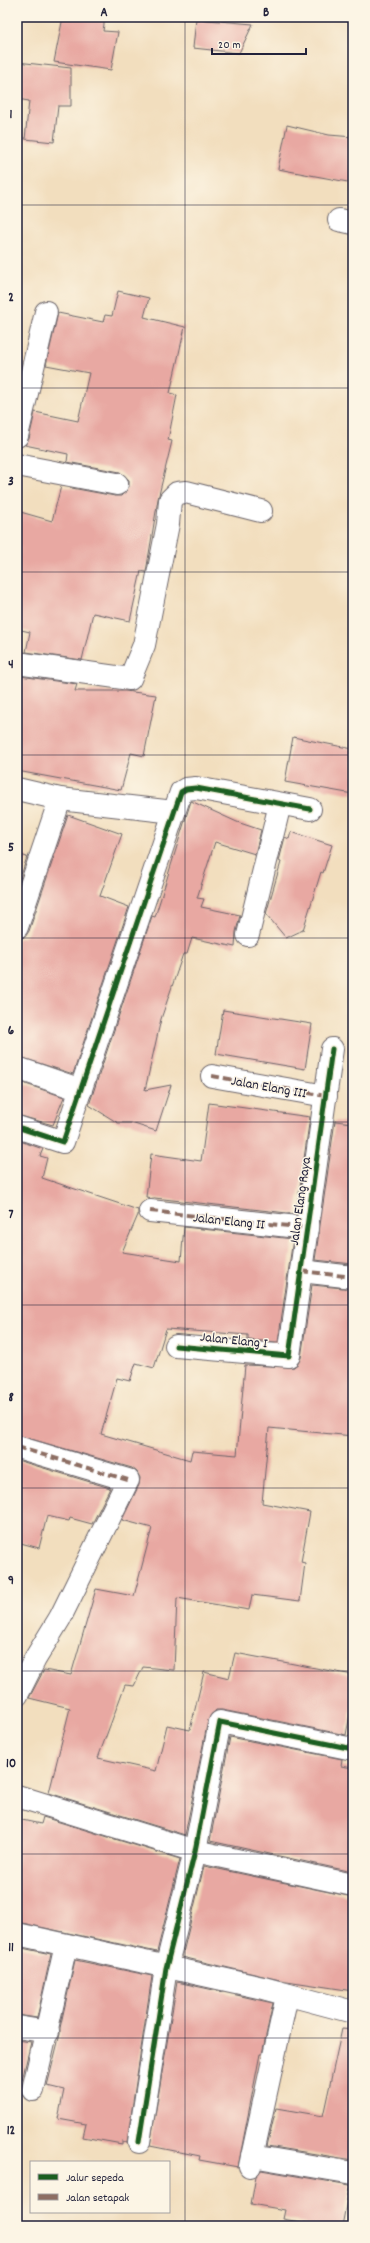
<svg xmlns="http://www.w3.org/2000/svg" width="370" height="2243" font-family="Dekko,sans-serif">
<rect width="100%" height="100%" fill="#fcf5e5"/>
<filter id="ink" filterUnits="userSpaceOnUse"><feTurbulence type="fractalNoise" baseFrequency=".025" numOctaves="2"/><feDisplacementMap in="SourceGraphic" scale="8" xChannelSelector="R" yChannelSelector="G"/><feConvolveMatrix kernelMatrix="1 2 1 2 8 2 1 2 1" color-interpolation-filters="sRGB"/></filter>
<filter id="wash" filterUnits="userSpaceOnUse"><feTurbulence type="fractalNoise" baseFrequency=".012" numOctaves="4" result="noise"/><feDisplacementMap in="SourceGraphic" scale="16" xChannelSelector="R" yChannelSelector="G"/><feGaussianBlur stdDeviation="0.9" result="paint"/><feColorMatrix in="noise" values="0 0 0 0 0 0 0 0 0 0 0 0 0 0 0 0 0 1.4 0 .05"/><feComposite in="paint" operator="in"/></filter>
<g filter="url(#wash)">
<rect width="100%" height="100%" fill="#f2debe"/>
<g id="blocks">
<g fill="#e8a8a2">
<polygon points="63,17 105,17 103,31 118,32 111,70 54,62"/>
<polygon points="196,19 253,24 239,53 193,48"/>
<polygon points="17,62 71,68 71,106 58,106 54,142 25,139 29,101 17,99"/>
<polygon points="287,125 329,135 353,137 353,183 278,169"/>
<polygon points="118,291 149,298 144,317 185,327 170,393 177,395 168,440 172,441 158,499 146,572 141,571 130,621 93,613 82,660 26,652 30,632 17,629 17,511 52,521 61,486 115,496 121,496 129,487 129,480 120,472 67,462 68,454 25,445 29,439 35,412 78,421 89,373 46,365 58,313 103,322 105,315 112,316"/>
<polygon points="20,676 77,684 75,691 125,691 156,695 144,756 131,753 121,790 17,771 17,691"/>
<polygon points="293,737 353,749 353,794 285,782"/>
<polygon points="191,801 237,822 261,830 255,854 215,842 197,898 204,899 201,907 240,915 236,932 235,947 192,938 187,954 183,954 161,1019 145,1090 171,1085 156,1131 131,1123 118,1123 89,1105 152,916 155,917"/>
<polygon points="68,815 122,834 100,896 129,907 73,1074 17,1056 17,939 25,937 29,931"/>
<polygon points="291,832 332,845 323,873 321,872 303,930 286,938 266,914 281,862 279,861 285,837 289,839"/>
<polygon points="17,854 27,857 17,888"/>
<polygon points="223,1010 312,1024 305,1069 216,1054"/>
<polygon points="17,1081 64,1097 53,1125 17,1115"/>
<polygon points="209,1103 310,1117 296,1214 146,1197 151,1154 201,1161"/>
<polygon points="335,1121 353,1123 353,1264 315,1260"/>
<polygon points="17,1140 43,1149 40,1156 47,1158 42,1178 138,1210 138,1215 122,1252 181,1261 184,1227 293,1239 278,1342 248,1340 248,1335 166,1329 154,1368 136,1363 130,1381 117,1378 101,1434 190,1460 192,1451 237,1455 245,1365 294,1367 301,1358 312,1285 353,1289 353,1436 269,1428 262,1503 310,1512 301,1562 305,1563 300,1601 252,1595 249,1610 177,1598 174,1670 143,1667 134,1686 125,1685 98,1758 156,1771 167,1725 190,1730 204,1672 229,1678 235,1653 353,1675 353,1699 346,1735 222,1710 216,1710 208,1720 185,1835 49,1793 70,1708 29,1698 44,1670 71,1675 96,1589 134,1596 152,1528 122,1520 139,1485 140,1478 137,1472 132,1468 17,1435"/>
<polygon points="17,1460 110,1488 92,1524 70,1518 69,1521 47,1516 39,1548 17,1542"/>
<polygon points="230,1737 342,1759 341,1766 353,1768 353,1872 210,1841"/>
<polygon points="43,1817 180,1859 157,1952 17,1922 17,1819 41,1824"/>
<polygon points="204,1866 353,1897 353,1991 280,1980 182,1957"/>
<polygon points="17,1947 51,1954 37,2018 17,2015"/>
<polygon points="75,1960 152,1976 127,2142 122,2141 122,2144 83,2137 86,2124 58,2119 64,2090 47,2086 60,2034 60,2028"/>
<polygon points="177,1982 273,2003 262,2054 260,2054 238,2167 199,2160 200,2156 150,2146"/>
<polygon points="342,2029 353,2030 353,2160 267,2146 276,2108 323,2116"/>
<polygon points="17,2040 31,2042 22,2080 17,2079"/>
<polygon points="261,2170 350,2185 342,2226 322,2226 283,2219 285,2210 251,2204 256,2176"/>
</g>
</g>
</g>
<g filter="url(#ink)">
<use href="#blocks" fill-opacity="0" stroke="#6b6469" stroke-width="1"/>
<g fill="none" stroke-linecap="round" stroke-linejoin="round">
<defs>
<g id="minor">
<polyline points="339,220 353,223"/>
<polyline points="17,436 46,312"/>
<polyline points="17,465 117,484"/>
<polyline points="17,663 130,679 144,645 168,524 170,500 177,493 186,492 261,511"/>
<polyline points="17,789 60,799 174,812"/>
<polyline points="17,927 60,799"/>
<polyline points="248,935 280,804"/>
<polyline points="17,1068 81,1090"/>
<polyline points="212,1076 326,1096"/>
<polyline points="17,1127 63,1142 181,792 186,789 196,788 310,809"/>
<polyline points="150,1211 307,1228"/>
<polyline points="301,1271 353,1277"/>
<polyline points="176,1346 289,1356 332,1049"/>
<polyline points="17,1447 128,1480 60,1618 35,1659 17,1695"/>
<polyline points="17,1796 195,1851 353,1885"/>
<polyline points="17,1934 263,1988 353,2012"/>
<polyline points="17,2027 48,2032"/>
<polyline points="33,2090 66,1945"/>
<polyline points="139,2142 166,1968 195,1851 220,1722 353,1749"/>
<polyline points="252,2156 353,2173"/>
<polyline points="250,2166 287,1996"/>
</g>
</defs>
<use href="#minor" stroke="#6b6469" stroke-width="24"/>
<use href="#minor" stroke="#fff" stroke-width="22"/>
<g stroke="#8d6e63" stroke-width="4" stroke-dasharray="8 4" stroke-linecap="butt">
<polyline points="212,1076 326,1096"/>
<polyline points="150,1211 307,1228"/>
<polyline points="301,1271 353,1277"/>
<polyline points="17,1447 128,1480"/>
</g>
<defs>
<g id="cycleway">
<polyline points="17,1127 63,1142 181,792 186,789 196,788 310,809"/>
<polyline points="176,1346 289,1356 332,1049"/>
<polyline points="139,2142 166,1968 195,1851 220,1722 353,1749"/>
</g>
</defs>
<use href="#cycleway" stroke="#fcf5e5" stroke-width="8"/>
<use href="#cycleway" stroke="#1b5e20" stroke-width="5"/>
</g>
</g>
<path fill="none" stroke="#22223b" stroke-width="1" stroke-opacity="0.55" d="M185,17v2209M17,205h336M17,388h336M17,572h336M17,755h336M17,938h336M17,1122h336M17,1305h336M17,1488h336M17,1671h336M17,1854h336M17,2038h336"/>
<g text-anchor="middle" stroke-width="3" stroke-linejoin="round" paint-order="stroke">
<g font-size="14" fill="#22223b" stroke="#fcf5e5">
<text transform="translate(269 1086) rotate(10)" y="5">Jalan Elang III</text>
<text transform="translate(299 1201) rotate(-82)" y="5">Jalan Elang Raya</text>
<text transform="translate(229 1220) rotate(6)" y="5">Jalan Elang II</text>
<text transform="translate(234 1339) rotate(6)" y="5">Jalan Elang I</text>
</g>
</g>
<rect width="370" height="2243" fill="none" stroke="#fcf5e5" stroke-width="44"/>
<rect x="30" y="2161" width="140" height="52" fill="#fcf5e5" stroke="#a5a1a1"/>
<rect x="38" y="2174" width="20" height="6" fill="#1b5e20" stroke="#a5a1a1"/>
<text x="66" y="2181" font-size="12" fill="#22223b">Jalur sepeda</text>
<rect x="38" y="2194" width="20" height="6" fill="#8d6e63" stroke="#a5a1a1"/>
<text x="66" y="2201" font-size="12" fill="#22223b">Jalan setapak</text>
<path d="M212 48v6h94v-6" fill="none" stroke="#22223b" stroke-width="2"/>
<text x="218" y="48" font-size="12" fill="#22223b" stroke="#fcf5e5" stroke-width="3" paint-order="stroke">20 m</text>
<rect x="22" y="22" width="326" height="2199" fill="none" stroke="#22223b" stroke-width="1.5"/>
<g font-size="13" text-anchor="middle" font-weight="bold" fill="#22223b">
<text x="104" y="16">A</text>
<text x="266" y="16">B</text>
<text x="11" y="118">1</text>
<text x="11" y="301">2</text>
<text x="11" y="485">3</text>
<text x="11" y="668">4</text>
<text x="11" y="851">5</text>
<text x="11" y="1034">6</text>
<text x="11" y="1218">7</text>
<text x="11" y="1401">8</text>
<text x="11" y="1584">9</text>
<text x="11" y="1767">10</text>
<text x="11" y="1951">11</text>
<text x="11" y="2134">12</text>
</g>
</svg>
